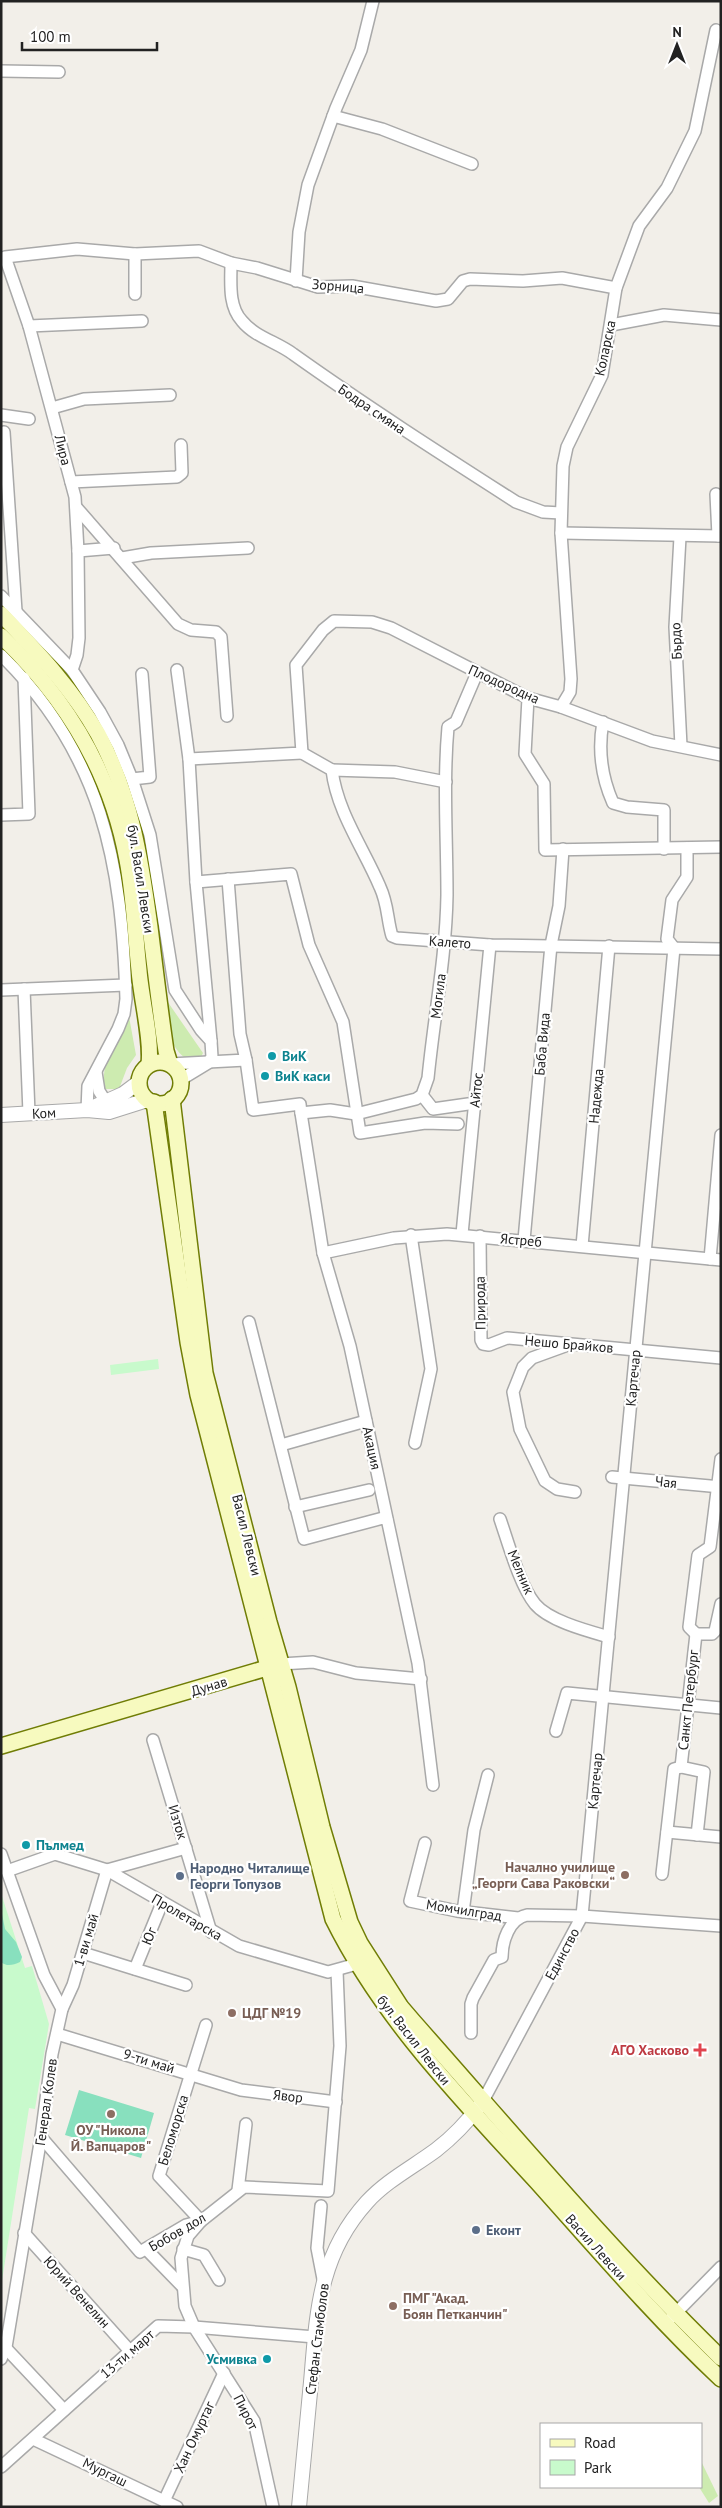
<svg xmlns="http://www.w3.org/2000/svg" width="722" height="2508" font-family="'PT Sans',sans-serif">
<rect width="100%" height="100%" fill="#f2efe9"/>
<g fill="#cdebb0">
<path d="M165,998l38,55 -2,4 -11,4c-24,-13 -22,-40 -25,-63z"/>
<path d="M128,1011l8,44 -9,13 -8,21h-14c-6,-25 14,-55 23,-78z"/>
<polygon points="701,2461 718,2496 709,2503 699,2487"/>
</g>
<g fill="#c8facc">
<polygon points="158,1359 159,1369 111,1375 110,1365"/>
<polygon points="1,1893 25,1968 32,1966 49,2024 35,2109 29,2108 1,2287"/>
</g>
<g fill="#88e0be">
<path d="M1,1909l4,20 11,13 6,15 -2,5c-7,3 -13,5 -19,0z"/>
<polygon points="79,2090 154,2113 141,2158 65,2135"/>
</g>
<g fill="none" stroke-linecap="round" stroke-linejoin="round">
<defs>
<g id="minor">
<polyline points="1,71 59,72"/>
<polyline points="333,116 382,129 472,164"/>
<path d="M231,263c0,19 -3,43 11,58 13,16 35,21 51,33 73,52 148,100 223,148l27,10 18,1"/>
<polyline points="296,281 299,232 308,185 336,108 361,50 373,1"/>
<polyline points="135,294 135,254"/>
<polyline points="611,325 664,315 721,320"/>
<polyline points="29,326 142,321"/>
<polyline points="52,408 84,399 170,395"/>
<polyline points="1,415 29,419"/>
<polyline points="4,432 16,611"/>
<polyline points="71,482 177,477 182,473 181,445"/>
<polyline points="716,494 718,536"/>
<polyline points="76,507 178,624 191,630 216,632 221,637 227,716"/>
<polyline points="561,533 721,536"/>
<polyline points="680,537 675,627 681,746"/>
<polyline points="78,551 114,548"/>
<polyline points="122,558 151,553 248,548"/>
<polyline points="1,596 72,670 100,712 118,745 132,779 150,835 175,990 201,1030 211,1041 212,1057 208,1063 180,1080"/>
<path d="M1,655c101,99 121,208 125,344l-2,15 -6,15 -30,57 -1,24"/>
<polyline points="72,670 77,655 79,638 78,551 75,497 29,326 5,257 77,249 135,254 199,251 231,263 257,268 318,287 352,286 436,301 448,299 463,281 470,279 523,281 562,278 616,288"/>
<polyline points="177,670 189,759 196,882 211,1041"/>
<polyline points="528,698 525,754 544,784 545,850 721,847"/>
<polyline points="561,707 570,692 571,679 561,533 563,466 567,447 602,375 616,288 639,226 667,188 695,131 716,30"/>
<path d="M603,722c-5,27 -1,56 10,81l14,4 37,3v39"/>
<path d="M302,753l30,17c5,42 32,79 48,117 8,17 7,32 12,49l5,2 93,7 231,4"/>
<polyline points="189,759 302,753 296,665 323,630 334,621 372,622 391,628 528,698 561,707 652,741 721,755"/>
<polyline points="332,770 395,772 446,782"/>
<polyline points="132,779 150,777 142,674"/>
<polyline points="1,815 29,814 24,678"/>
<polyline points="196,882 291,874 309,945 343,1022 360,1133 425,1123 458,1124"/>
<polyline points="24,989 29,1113"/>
<polyline points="1,990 126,985"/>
<path d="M246,1060l7,50 47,-6 1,9 29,-3 26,4 60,-15 6,-4 6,-17c6,-61 18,-122 19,-183 0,-56 -4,-112 1,-168l8,-5 21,-49"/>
<polyline points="170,1064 246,1060 240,1034 228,879"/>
<polyline points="96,1072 99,1091 106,1102"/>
<polyline points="422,1095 433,1109 475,1103"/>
<polyline points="301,1113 323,1253 350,1346 418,1663 433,1785"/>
<polyline points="462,1234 490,945"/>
<polyline points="411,1235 431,1369 415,1443"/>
<polyline points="480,1236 481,1340 483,1344 489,1345 507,1338 721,1358"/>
<polyline points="524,1240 551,945 559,906 563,849"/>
<polyline points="582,1246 609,946"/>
<polyline points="323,1253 394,1238 447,1234 721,1260"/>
<polyline points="710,1259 721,1135"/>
<polyline points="249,1322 304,1539 383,1518 387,1520"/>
<polyline points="565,1346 532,1358 523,1367 513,1392 520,1429 545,1481 557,1489 575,1492"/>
<polyline points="281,1445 366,1421"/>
<polyline points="612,1477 721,1487"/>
<polyline points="295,1507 369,1490"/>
<path d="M500,1519c8,23 20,67 35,85 14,17 53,27 74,33"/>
<polyline points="696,1634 689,1627 698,1555 710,1547 721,1459"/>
<polyline points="281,1664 313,1662 356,1673 421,1679"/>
<polyline points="556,1731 567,1693 721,1708"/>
<polyline points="153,1740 211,1932"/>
<polyline points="681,1767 696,1634 712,1634 715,1631 721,1604"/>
<polyline points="667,1832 721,1837"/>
<polyline points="425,1843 410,1901 457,1911 518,1918"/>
<polyline points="1,1854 44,1975 62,2009 52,2054 41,2137 6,2347 1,2359"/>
<polyline points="7,1871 55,1854 107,1870 239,1946 328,1972 364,1962"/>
<polyline points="662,1874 674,1769 681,1767 704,1772 697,1835"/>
<polyline points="463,1912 474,1830 488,1775"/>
<polyline points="83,1953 186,1985"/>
<polyline points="135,1969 162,1903"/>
<polyline points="62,2009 73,1985 107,1870 186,1848"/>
<polyline points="206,2025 159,2176 201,2221 188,2236 181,2258 185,2306 194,2327 254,2421 273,2507"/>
<path d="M471,2033v-29l2,-6 21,-38 8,-3c0,-16 7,-38 25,-42l55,1 139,10"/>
<polyline points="57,2034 241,2090 336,2102"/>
<polyline points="483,2101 582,1916 674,948 667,939 672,900 687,877 687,848"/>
<polyline points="41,2137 140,2252 186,2225 201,2221 244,2187 328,2191 340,2046 337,1971"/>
<polyline points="238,2190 246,2124"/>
<polyline points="321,2206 317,2248 323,2279"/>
<polyline points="24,2233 130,2351"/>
<polyline points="183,2249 204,2255 219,2280"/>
<polyline points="147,2250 182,2286"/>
<polyline points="671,2318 721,2267"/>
<polyline points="1,2343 64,2410"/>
<polyline points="33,2439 177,2507"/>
<polyline points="1,2467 158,2326 194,2327 315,2337"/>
<polyline points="164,2501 224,2373"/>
</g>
<g id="tertiary">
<polyline points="87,1110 123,1094 139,1082"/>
<polyline points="1,1115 87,1110 109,1112 147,1100"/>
<path d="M299,2507c4,-42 8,-83 12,-125 6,-68 7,-126 56,-180 19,-21 46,-35 69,-52 17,-13 32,-29 45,-46"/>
</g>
<g id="secondary">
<path d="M1,614c36,38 71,74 97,120 33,61 43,126 52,193 5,41 10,83 16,124l4,13"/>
<path d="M1,636c64,61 110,136 126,224 7,36 8,74 12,110 2,28 13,69 10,94"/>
<circle cx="160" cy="1083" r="21"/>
<path d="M172,1099l33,274 64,249 19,65 34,140 28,95 10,21 41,64 12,14c101,114 199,231 308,337"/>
<path d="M154,1102l34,240 10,53 135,524c50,101 129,181 204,263 60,67 118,135 184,197"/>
<polyline points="1,1746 277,1665"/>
</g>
</defs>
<use href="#minor" stroke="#a9a9a9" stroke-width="14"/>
<use href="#tertiary" stroke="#a9a9a9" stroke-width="16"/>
<use href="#secondary" stroke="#707d05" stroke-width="18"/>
<use href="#minor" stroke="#fff" stroke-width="11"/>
<use href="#tertiary" stroke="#fff" stroke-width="14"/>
<use href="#secondary" stroke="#f7fabf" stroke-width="15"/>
</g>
<g fill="#0f9aa8" stroke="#fff" stroke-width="2">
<circle cx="272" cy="1056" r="5"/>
<circle cx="265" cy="1076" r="5"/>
<circle cx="26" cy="1845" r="5"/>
<circle cx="267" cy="2359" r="5"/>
</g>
<g fill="#8d6e63" stroke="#fff" stroke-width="2">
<circle cx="625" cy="1875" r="5"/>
<circle cx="232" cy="2013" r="5"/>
<circle cx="111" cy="2114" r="5"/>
<circle cx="393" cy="2306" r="5"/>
</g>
<g fill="#5c6f8a" stroke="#fff" stroke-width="2">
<circle cx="180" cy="1876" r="5"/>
<circle cx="476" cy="2230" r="5"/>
</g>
<path fill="#e0444e" stroke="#fff" stroke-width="2" d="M697.5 2042.5h5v5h5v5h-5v5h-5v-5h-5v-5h5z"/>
<g text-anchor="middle" stroke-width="4.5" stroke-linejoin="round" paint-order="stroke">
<g font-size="14" fill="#222" stroke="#fff">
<text transform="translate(338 286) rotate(5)" y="5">Зорница</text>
<text transform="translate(605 348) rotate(-78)" y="5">Коларска</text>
<text transform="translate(372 409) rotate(34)" y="5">Бодра смяна</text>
<text transform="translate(63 450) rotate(76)" y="5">Лира</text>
<text transform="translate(676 641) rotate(-92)" y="5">Бърдо</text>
<text transform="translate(504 684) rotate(24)" y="5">Плодородна</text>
<text transform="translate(141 879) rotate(81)" y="5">бул. Васил Левски</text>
<text transform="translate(450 942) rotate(4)" y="5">Калето</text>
<text transform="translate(438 996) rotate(-83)" y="5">Могила</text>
<text transform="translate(542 1044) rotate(-85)" y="5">Баба Вида</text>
<text transform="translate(476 1090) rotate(-84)" y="5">Айтос</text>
<text transform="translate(596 1096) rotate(-85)" y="5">Надежда</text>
<text transform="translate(44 1113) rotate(-3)" y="5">Ком</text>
<text transform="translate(521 1240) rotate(5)" y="5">Ястреб</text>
<text transform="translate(480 1303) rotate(-91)" y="5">Природа</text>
<text transform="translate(569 1344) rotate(5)" y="5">Нешо Брайков</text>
<text transform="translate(633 1378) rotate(-85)" y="5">Картечар</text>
<text transform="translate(372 1448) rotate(78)" y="5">Акация</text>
<text transform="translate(666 1482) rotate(6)" y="5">Чая</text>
<text transform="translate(247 1535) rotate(76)" y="5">Васил Левски</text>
<text transform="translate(521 1572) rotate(67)" y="5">Мелник</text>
<text transform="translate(209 1686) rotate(-17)" y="5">Дунав</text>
<text transform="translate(688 1700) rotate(-84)" y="5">Санкт Петербург</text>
<text transform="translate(595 1781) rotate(-85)" y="5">Картечар</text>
<text transform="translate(178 1822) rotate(73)" y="5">Изток</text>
<text transform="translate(464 1910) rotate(9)" y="5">Момчилград</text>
<text transform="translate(187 1917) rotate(30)" y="5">Пролетарска</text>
<text transform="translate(149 1936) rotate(-68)" y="5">Юг</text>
<text transform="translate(86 1940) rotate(-73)" y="5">1-ви май</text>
<text transform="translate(562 1954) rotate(-62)" y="5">Единство</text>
<text transform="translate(414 2040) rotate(52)" y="5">бул. Васил Левски</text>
<text transform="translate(149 2061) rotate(17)" y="5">9-ти май</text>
<text transform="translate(288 2096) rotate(7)" y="5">Явор</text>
<text transform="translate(46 2102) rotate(-82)" y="5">Генерал Колев</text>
<text transform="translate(173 2130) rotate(-73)" y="5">Беломорска</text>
<text transform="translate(177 2232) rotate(-30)" y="5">Бобов дол</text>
<text transform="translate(596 2247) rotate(48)" y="5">Васил Левски</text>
<text transform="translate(77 2292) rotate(48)" y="5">Юрий Венелин</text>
<text transform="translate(317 2339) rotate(-83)" y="5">Стефан Стамболов</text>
<text transform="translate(127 2354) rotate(-41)" y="5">13-ти март</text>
<text transform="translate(246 2412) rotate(63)" y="5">Пирот</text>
<text transform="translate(194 2437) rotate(-65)" y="5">Хан Омуртаг</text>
<text transform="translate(105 2472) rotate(26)" y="5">Мургаш</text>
</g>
<g font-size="14" font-weight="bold" fill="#0d838f" stroke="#fff" text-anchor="start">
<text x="282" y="1061">ВиК</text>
<text x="275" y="1081">ВиК каси</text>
<text x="36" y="1850">Пълмед</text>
<text x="257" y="2364" text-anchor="end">Усмивка</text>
</g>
<g font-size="14" font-weight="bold" fill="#785e54" stroke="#fff" text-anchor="start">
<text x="615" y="1872" text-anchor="end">Начално училище<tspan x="615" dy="16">„Георги Сава Раковски“</tspan></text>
<text x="242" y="2018">ЦДГ №19</text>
<text x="111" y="2135" text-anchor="middle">ОУ "Никола<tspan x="111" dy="16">Й. Вапцаров"</tspan></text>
<text x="403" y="2303">ПМГ "Акад.<tspan x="403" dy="16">Боян Петканчин"</tspan></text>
</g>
<g font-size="14" font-weight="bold" fill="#4e5e75" stroke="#fff" text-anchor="start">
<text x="190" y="1873">Народно Читалище<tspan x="190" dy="16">Георги Топузов</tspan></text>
<text x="486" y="2235">Еконт</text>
</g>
<g font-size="14" font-weight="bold" fill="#be3a42" stroke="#fff" text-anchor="end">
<text x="689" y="2055">АГО Хасково</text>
</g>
</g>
<rect width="722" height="2508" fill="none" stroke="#222222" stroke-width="5"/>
<rect x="540" y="2423" width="162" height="65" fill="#ffffff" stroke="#a7a7a7"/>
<rect x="550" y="2439" width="25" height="8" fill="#f7fabf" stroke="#a7a7a7"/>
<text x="584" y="2448" font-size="15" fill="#222222">Road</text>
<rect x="550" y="2460" width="25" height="15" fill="#c8facc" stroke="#a7a7a7"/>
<text x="584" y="2473" font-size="15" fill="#222222">Park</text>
<g transform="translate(677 45)" stroke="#ffffff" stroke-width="4" paint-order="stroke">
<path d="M0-4L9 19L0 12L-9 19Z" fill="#222222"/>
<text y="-8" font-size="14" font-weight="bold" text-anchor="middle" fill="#222222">N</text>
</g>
<path d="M22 42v8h135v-8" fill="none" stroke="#222222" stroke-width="2.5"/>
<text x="30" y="42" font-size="15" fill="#222222" stroke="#ffffff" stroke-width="4" paint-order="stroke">100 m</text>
</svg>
